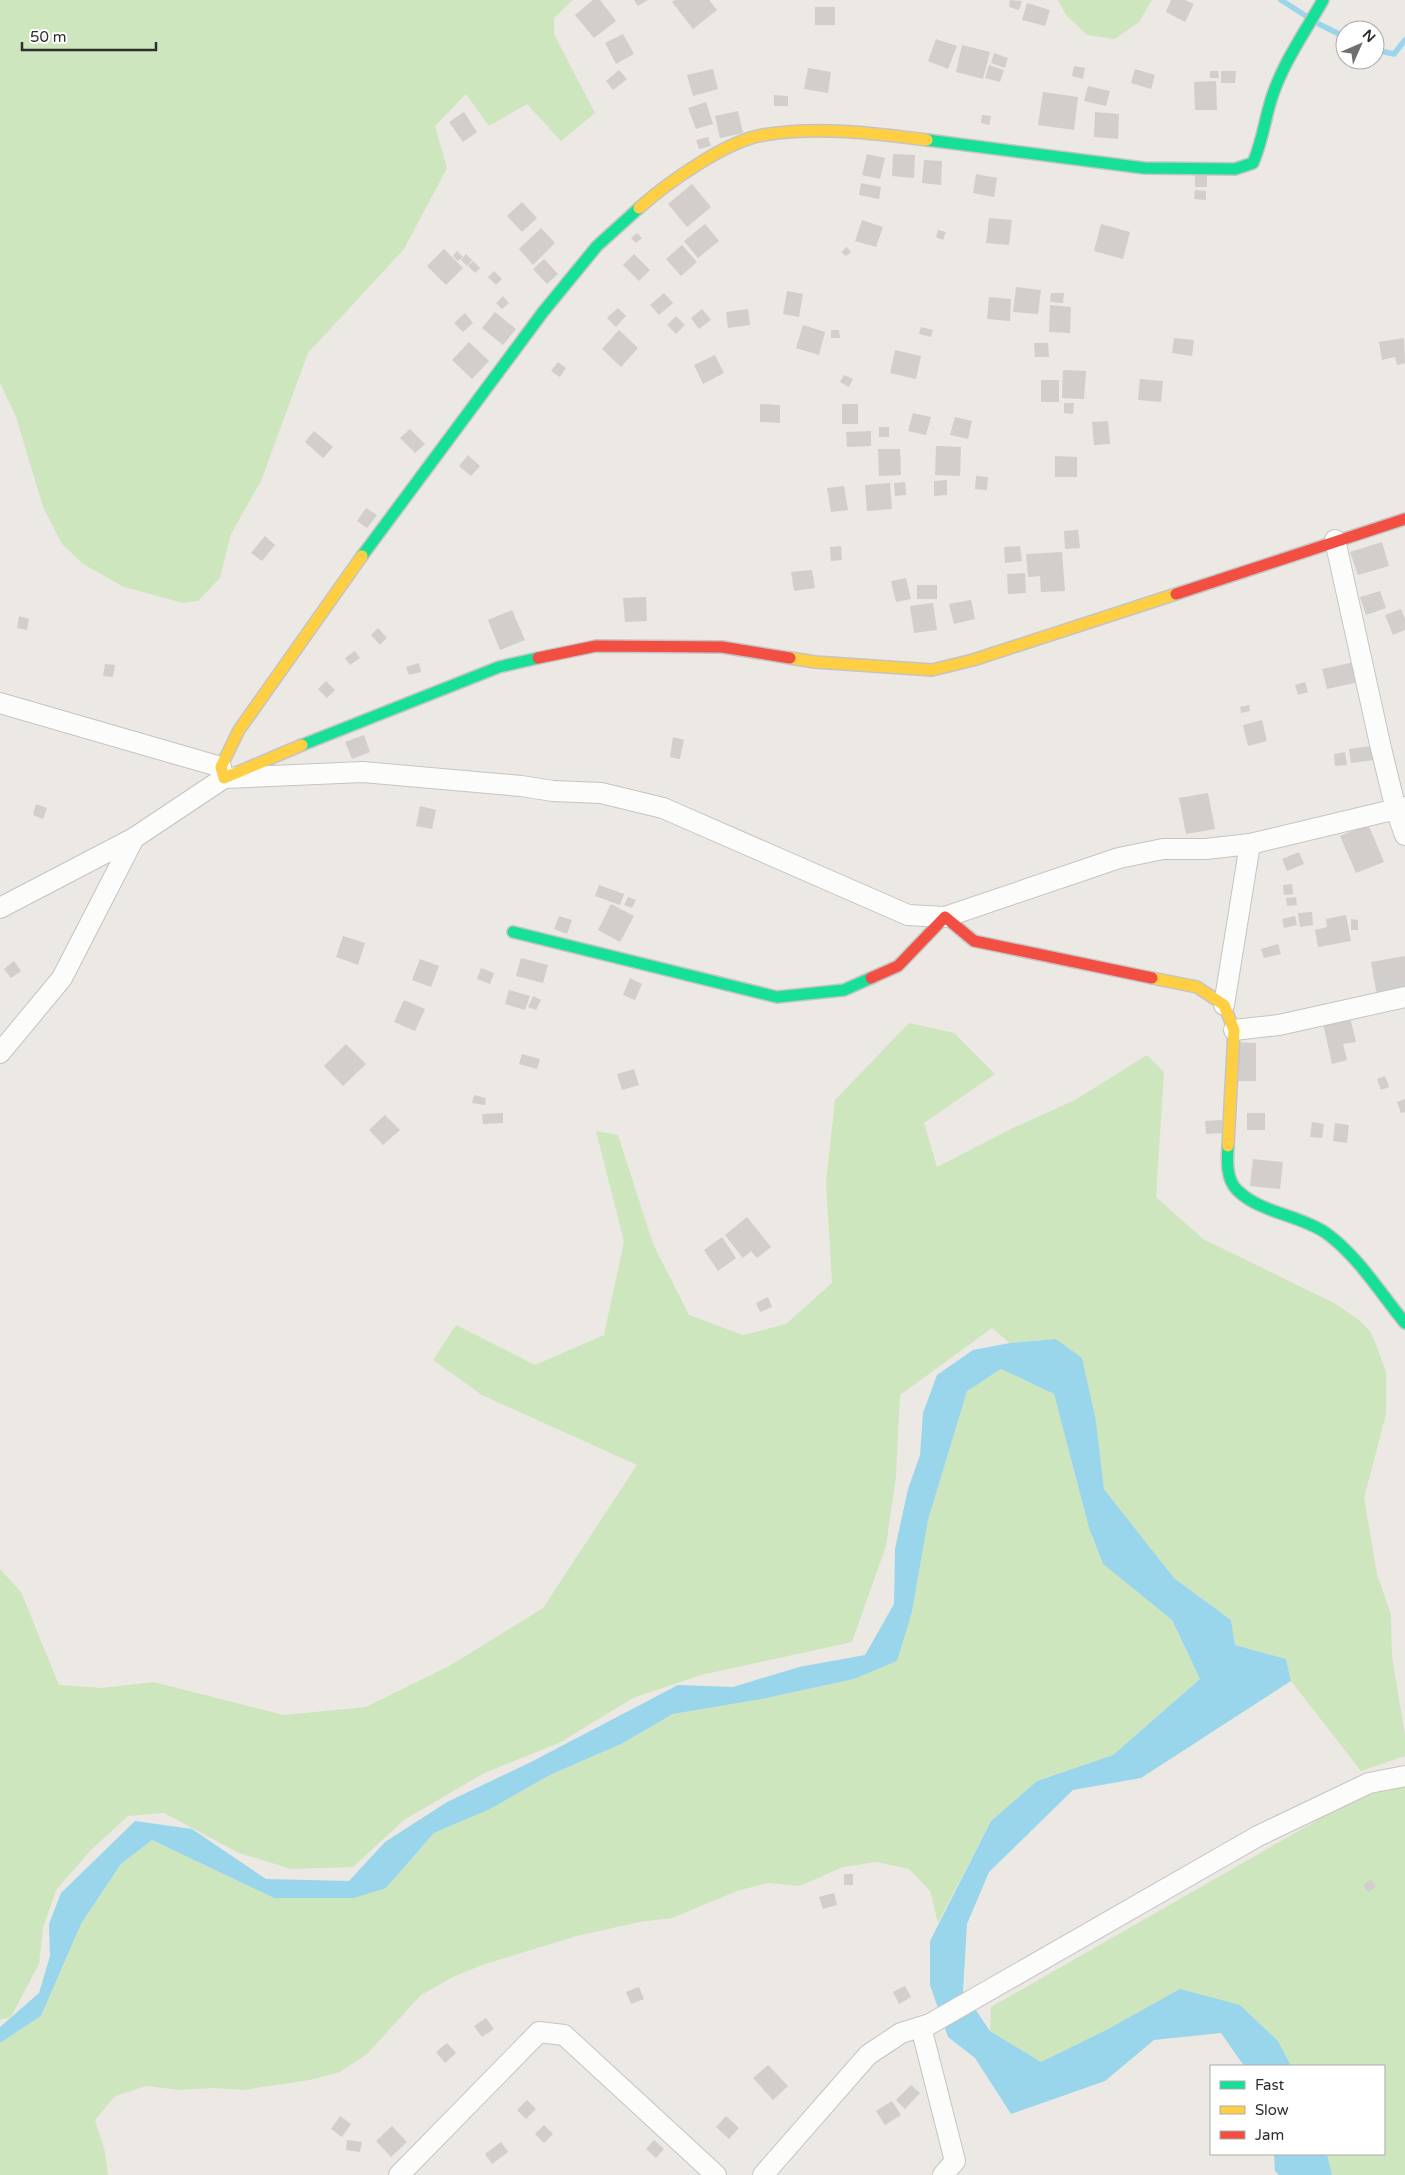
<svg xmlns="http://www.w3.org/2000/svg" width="1405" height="2175" font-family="'Varela Round',sans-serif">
<rect width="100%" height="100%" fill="#ece8e4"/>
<g fill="#cee6be">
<polygon points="0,0 573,0 554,18 554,34 595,113 561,141 527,104 489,126 466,94 435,126 447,168 404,249 308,353 261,481 231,534 220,578 198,601 183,603 124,587 83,564 62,544 43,507 16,417 0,383"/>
<polygon points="1058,0 1152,0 1139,22 1115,39 1087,35 1066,15"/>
<polygon points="909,1023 954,1033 995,1074 924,1123 937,1167 1013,1128 1075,1100 1147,1055 1164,1072 1156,1197 1203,1239 1334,1303 1359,1320 1370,1331 1376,1344 1386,1372 1386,1414 1364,1498 1377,1574 1391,1615 1392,1657 1405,1735 1405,1756 1361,1771 1291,1681 1286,1659 1235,1645 1231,1620 1174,1578 1104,1489 1096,1421 1056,1339 1010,1343 992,1328 900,1395 896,1476 886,1546 852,1642 701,1675 633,1698 559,1743 484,1773 404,1820 353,1867 291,1869 239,1853 164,1813 128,1816 91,1850 56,1890 43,1928 39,1964 11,2017 0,2020 0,1569 21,1592 59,1685 102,1688 154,1682 284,1715 366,1707 451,1665 543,1608 637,1465 482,1395 433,1360 456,1325 535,1365 604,1335 624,1242 596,1131 618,1135 653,1244 689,1315 743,1335 786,1324 832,1283 826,1183 835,1100"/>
<polygon points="1001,1369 1054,1394 1089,1528 1103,1564 1172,1620 1200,1679 1113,1755 1037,1781 991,1821 938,1923 930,1891 909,1869 877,1862 843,1867 800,1886 768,1883 737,1891 672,1918 639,1922 577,1936 482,1965 453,1977 421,1995 367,2054 340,2072 310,2080 243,2090 213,2088 180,2090 146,2086 115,2096 95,2120 105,2152 108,2175 0,2175 0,2043 41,2016 81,1924 121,1864 152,1840 274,1898 386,1888 434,1833 490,1809 550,1775 621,1744 673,1714 762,1699 854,1679 896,1661 912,1612 928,1520 967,1390"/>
<polygon points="1399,1781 1405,1782 1405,2175 1332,2175 1327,2154 1384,2154 1384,2066 1291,2066 1278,2041 1240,2005 1110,2028 1041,2062 990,2031 991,2007 1337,1809"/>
</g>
<g fill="#99d6ec">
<polygon points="1056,1339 1082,1358 1096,1421 1104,1489 1174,1578 1231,1620 1235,1645 1286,1659 1291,1681 1141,1778 1073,1790 989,1872 967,1924 963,1991 990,2031 1041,2062 1110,2028 1180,1989 1240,2005 1278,2041 1291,2066 1244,2066 1221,2033 1154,2040 1105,2081 1011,2114 975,2058 948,2037 930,1985 930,1941 991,1821 1037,1781 1113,1755 1200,1679 1172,1620 1103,1564 1089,1528 1054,1394 1001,1369 967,1391 928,1520 912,1612 897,1661 854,1679 762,1699 673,1714 621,1744 550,1775 490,1809 434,1833 386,1888 354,1898 274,1898 152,1840 121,1864 81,1924 41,2016 0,2043 0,2027 39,1993 50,1956 49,1924 61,1893 135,1821 192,1829 266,1879 349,1881 385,1842 447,1802 531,1762 678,1685 733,1687 799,1667 865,1655 894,1604 895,1549 908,1489 920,1455 923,1413 937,1375 973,1350 1010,1343"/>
<polygon points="1274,2154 1327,2154 1332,2175 1279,2175 1275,2171"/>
</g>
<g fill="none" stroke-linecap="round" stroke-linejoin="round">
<g stroke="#99d6ec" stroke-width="5.5">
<polyline points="1281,0 1306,16"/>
<polyline points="1319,24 1345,37"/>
<polyline points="1375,50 1394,54 1405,40"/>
</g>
</g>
<g fill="#d1cecb">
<polygon points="593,0 600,0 616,21 594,38 575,15"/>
<polygon points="634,0 648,0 638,6"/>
<polygon points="675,0 709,0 717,10 693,29 672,2"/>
<polygon points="1010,0 1022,1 1019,10 1009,7"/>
<polygon points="1171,0 1185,0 1194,4 1185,22 1166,12"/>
<polygon points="1027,3 1050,10 1045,26 1022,20"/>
<rect x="815" y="7" width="20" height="18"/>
<polygon points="623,34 634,54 616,64 605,43"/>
<polygon points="936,39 957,46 948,69 928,61"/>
<polygon points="962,45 990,52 983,79 956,72"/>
<polygon points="994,53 1008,58 1005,68 991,63"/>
<polygon points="989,65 1004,70 1000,82 985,78"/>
<polygon points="1074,66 1085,68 1083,79 1072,76"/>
<polygon points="808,68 831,72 828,93 804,89"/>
<polygon points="713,69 718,89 693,96 687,75"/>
<polygon points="1135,69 1155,75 1151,89 1131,83"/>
<polygon points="619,70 627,79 613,90 606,81"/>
<polygon points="1210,71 1218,71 1219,78 1210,78"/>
<polygon points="1221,71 1236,71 1235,83 1221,83"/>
<polygon points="1216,81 1217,110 1195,110 1194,82"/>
<polygon points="1088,86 1110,91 1106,106 1084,101"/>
<polygon points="1043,92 1078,97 1074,130 1038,125"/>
<polygon points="774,95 788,96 788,106 774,106"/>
<polygon points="706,102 713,124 696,129 688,108"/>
<polygon points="738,111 743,133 720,138 715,116"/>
<polygon points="464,112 477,132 463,142 449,122"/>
<polygon points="1095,112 1119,114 1118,139 1094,137"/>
<polygon points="982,115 991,116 989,125 981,123"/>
<polygon points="708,137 711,146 699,149 696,140"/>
<polygon points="867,154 885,158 880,179 862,175"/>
<polygon points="893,154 915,155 914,178 892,176"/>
<polygon points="924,160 942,161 941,185 922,183"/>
<polygon points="976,174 997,178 994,197 973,193"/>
<rect x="1195" y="175" width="12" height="12"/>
<polygon points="861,183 881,187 879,199 859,195"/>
<polygon points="692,184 711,207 687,227 668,204"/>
<polygon points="1195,190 1206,191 1206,200 1194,199"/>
<polygon points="522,202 537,218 522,232 507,216"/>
<polygon points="989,218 1012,220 1009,245 986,243"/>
<polygon points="862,220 883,227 876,247 855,241"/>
<polygon points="705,224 719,241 698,258 684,241"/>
<polygon points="1101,224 1130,232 1123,259 1094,251"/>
<polygon points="541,228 555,243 533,265 519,249"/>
<polygon points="938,230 946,232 943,240 936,237"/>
<polygon points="637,233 642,238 636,243 631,238"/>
<polygon points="682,245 697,262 681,276 666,259"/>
<polygon points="847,247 851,252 846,256 841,252"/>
<polygon points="444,249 463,268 446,285 427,266"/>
<polygon points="457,251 463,257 458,261 453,256"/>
<polygon points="466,254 472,260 467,266 461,260"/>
<polygon points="634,254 650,270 639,281 623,265"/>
<polygon points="544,259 558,274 547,284 533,269"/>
<polygon points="473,261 480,268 475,273 468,266"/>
<polygon points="494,271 502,279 496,285 488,277"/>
<polygon points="1016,287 1041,290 1038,314 1013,312"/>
<polygon points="787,291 803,294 799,317 783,314"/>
<polygon points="664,293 673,303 659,315 650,305"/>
<polygon points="1051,293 1064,293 1063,303 1050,302"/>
<polygon points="503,296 509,303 502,309 496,303"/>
<polygon points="989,297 1011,299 1010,321 987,319"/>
<polygon points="1050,305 1071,307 1070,333 1049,332"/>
<polygon points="618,308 626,316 616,327 607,318"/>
<polygon points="702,309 711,320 699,329 691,318"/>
<polygon points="748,309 750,325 728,328 726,312"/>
<polygon points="495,312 516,329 503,345 482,328"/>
<polygon points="465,313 473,323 463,332 454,323"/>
<polygon points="676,316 685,325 676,334 667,325"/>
<polygon points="803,325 825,332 819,355 796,348"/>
<polygon points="921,327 933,330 931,337 919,334"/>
<polygon points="619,330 638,348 621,367 602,349"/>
<polygon points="831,330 839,330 840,338 831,338"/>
<polygon points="1174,338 1194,340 1192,356 1172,353"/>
<polygon points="1404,338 1405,363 1397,365 1395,357 1382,360 1379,342"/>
<polygon points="469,342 489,361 472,379 452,360"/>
<polygon points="1034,343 1048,343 1049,357 1035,357"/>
<polygon points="895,350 921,356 916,379 890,373"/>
<polygon points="715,355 724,373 703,384 694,365"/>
<polygon points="558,362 566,368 560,377 551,371"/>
<polygon points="1063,370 1086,371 1084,399 1062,398"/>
<polygon points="844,375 853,379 849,387 840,382"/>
<polygon points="1140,379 1163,381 1161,402 1138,400"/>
<rect x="1041" y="380" width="18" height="22"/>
<polygon points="1064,403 1074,403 1073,414 1064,413"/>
<polygon points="760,404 780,405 780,423 760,422"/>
<rect x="842" y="404" width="16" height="20"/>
<polygon points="913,413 931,417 926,435 908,431"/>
<polygon points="955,417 972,421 968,439 950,435"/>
<polygon points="1108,421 1110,444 1094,445 1092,422"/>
<rect x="879" y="427" width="10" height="10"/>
<polygon points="410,429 425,444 415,453 400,438"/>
<polygon points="314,431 333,447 323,458 305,442"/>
<polygon points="871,431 871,446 847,447 846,432"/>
<polygon points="936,446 961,447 960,476 935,475"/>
<polygon points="878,449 900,449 901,475 879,476"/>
<polygon points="468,455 480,466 471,476 459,466"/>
<polygon points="1055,456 1077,457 1077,477 1055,477"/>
<polygon points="976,476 988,477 987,490 975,489"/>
<polygon points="947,480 947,495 934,496 934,481"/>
<polygon points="905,482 906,495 895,496 894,483"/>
<polygon points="890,483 892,509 867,511 865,485"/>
<polygon points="844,486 848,510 831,512 827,488"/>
<polygon points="366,508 377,515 367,528 357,521"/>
<polygon points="1078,530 1080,548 1065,549 1064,531"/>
<polygon points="265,536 275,545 262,561 251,553"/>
<polygon points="1382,542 1389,566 1358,575 1350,552"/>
<polygon points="841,546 842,560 831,561 830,547"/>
<polygon points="1020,546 1022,561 1005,563 1004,547"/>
<polygon points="1062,552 1065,591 1041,592 1040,576 1028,577 1026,554"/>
<polygon points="812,570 815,588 794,591 791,572"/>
<polygon points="1025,573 1026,593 1008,594 1007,574"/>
<polygon points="906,578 911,599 896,602 891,581"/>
<rect x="917" y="585" width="20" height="14"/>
<polygon points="1380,591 1386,608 1366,615 1360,597"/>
<polygon points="646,597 647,621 625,622 623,598"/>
<polygon points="971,600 975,619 954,624 949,604"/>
<polygon points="933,603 937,630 914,633 910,606"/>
<polygon points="1401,609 1405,619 1405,630 1393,635 1385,615"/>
<polygon points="512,610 525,640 500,650 488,620"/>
<polygon points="19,616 29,619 27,630 17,628"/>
<polygon points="378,628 387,638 380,645 371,635"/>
<polygon points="355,651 360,658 350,665 345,658"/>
<polygon points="1355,662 1359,682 1327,689 1322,669"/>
<polygon points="419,663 421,672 409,675 406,667"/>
<polygon points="105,664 115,665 113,677 103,676"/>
<polygon points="326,681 335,690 327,698 318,689"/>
<polygon points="1305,682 1308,692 1298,695 1295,685"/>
<polygon points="1249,705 1250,711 1241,713 1240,707"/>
<polygon points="1262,720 1267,741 1248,746 1243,725"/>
<polygon points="364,735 370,752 352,759 345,742"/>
<polygon points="673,737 684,740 680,759 670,757"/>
<polygon points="1372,746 1374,760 1351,763 1349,749"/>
<polygon points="1345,752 1347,765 1335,766 1334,754"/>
<polygon points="1208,793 1215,829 1186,834 1179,798"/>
<polygon points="36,804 47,808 43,819 33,815"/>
<polygon points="420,806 436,810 432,829 416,826"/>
<polygon points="1368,824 1384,862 1356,873 1340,836"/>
<polygon points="1299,852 1304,864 1287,871 1282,859"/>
<polygon points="1292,884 1293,894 1284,895 1283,885"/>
<polygon points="599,885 624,894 620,905 595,896"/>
<polygon points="628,897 636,900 632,908 624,905"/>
<polygon points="1296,897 1297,905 1287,906 1286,898"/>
<polygon points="611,904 634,916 620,942 598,930"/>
<polygon points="1312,912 1313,925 1300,927 1298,913"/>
<polygon points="1346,915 1351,941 1318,947 1315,930 1327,927 1326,919"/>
<polygon points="559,916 572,920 567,934 554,929"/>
<polygon points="1295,916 1297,925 1284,928 1282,919"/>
<polygon points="1351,919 1358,920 1358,930 1351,930"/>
<polygon points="343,936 365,943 358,965 336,957"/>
<polygon points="1278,944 1281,954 1264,958 1261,949"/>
<polygon points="1405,956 1405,991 1377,996 1371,962"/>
<polygon points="521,958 548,965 543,983 516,976"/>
<polygon points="420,959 439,966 431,987 412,980"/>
<polygon points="14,961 21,971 11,978 4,969"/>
<polygon points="481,968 494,973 490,984 477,979"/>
<polygon points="630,978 642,984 635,1000 623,995"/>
<polygon points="509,990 530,996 525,1010 505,1004"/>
<polygon points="533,996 541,1000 536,1010 528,1007"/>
<polygon points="404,1000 425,1009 415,1031 394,1022"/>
<polygon points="1350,1017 1356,1042 1343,1044 1347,1060 1332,1064 1323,1023"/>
<polygon points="1236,1042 1256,1043 1256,1081 1236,1081"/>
<polygon points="346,1044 366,1064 343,1086 324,1066"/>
<polygon points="522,1054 540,1059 537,1069 519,1064"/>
<polygon points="634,1069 639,1085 622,1090 617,1074"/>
<polygon points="1385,1076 1389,1087 1381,1090 1377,1079"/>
<polygon points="474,1095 486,1098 485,1105 472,1103"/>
<polygon points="1405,1099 1405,1112 1401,1113 1397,1102"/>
<polygon points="503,1113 503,1123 483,1124 482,1114"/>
<rect x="1247" y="1113" width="18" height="17"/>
<polygon points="385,1115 400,1130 383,1145 369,1130"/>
<polygon points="1222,1120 1223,1133 1206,1134 1205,1121"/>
<polygon points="1312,1122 1324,1124 1322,1138 1310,1137"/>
<polygon points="1335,1123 1349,1125 1347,1143 1333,1141"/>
<polygon points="1253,1159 1283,1162 1280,1189 1250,1186"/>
<polygon points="747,1217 771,1247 757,1258 751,1251 743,1258 725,1235"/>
<polygon points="722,1237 736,1258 718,1271 704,1250"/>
<polygon points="768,1297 772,1307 760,1312 756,1303"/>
<rect x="844" y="1874" width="9" height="11"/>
<polygon points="1371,1879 1376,1887 1368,1892 1363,1885"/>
<polygon points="834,1893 837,1905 823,1909 819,1897"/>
<polygon points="905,1986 911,1997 899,2004 893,1992"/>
<polygon points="639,1987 644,1999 631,2004 626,1992"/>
<polygon points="486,2018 494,2029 482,2037 474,2026"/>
<polygon points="447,2043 456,2053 445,2063 436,2052"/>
<polygon points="768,2065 788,2086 773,2100 753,2078"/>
<polygon points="911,2085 920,2093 905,2109 896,2100"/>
<polygon points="527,2100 536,2109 526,2119 517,2110"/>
<polygon points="892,2101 901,2115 885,2125 876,2111"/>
<polygon points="340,2116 351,2124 342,2137 331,2129"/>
<polygon points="726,2116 739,2128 729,2139 716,2127"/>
<polygon points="544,2125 553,2134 544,2143 535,2134"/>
<polygon points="392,2126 407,2142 391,2157 376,2141"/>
<polygon points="347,2140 362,2142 360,2152 346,2150"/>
<polygon points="654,2140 664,2149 656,2158 646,2149"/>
<polygon points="501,2142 508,2152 492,2164 485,2154"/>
</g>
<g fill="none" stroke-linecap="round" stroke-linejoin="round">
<defs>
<g id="street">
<polyline points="1335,540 1380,744 1396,810 1405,835"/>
<polyline points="0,703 221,767"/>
<polyline points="0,908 134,838 224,778 363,772 521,786 553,791 601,793 663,808 908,915 945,917 1119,858 1163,849 1206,849 1250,844 1405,807"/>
<polyline points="1224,1005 1250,844"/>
<polyline points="1234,1030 1279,1025 1405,997"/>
<polyline points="0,1053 62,978 134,838"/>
<polyline points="921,2027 955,2161 943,2175"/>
<polyline points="399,2175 539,2032 564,2035 716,2175"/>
<polyline points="763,2175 868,2055 901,2033 930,2024 1258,1836 1369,1783 1405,1776"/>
</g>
<g id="fast">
<path d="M927,140l217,28 91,1 18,-6c10,-24 11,-40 18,-63 11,-36 34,-68 52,-100"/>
<polyline points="362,556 543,312 597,246 639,208"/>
<polyline points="302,745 499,667 538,658"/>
<polyline points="513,932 777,997 844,990 871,978"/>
<path d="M1228,1146c-1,14 -2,33 9,44 23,23 63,25 89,43 32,23 55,61 79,90"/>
</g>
<g id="slow">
<path d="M639,208c28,-25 87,-67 124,-73 55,-9 110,-2 164,5"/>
<polyline points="790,658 815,662 932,670 973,660 1176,594"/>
<polyline points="302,745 224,778 221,767 239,730 362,556"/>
<polyline points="1152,978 1197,987 1224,1005 1234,1030 1228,1146"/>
</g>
<g id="jam">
<polyline points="1176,594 1405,519"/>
<polyline points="538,658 596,646 722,647 790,658"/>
<polyline points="871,978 898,966 945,917 974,941 1152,978"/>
</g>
</defs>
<use href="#street" stroke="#c5c4c5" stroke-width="22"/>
<use href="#fast" stroke="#c5c4c5" stroke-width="14"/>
<use href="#slow" stroke="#c5c4c5" stroke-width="14"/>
<use href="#jam" stroke="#c5c4c5" stroke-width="14"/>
<use href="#street" stroke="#fcfcfb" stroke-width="20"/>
<use href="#fast" stroke="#16e098" stroke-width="11"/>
<use href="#slow" stroke="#ffcf43" stroke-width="11"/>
<use href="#jam" stroke="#f24e42" stroke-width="11"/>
</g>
<rect x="1210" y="2065" width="175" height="90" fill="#ffffff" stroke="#ababab"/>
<rect x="1220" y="2081" width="25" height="8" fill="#16e098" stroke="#ababab"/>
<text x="1255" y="2090" font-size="15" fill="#2e2e2e">Fast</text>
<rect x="1220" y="2106" width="25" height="8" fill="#ffcf43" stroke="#ababab"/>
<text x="1255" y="2115" font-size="15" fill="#2e2e2e">Slow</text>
<rect x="1220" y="2131" width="25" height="8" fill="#f24e42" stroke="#ababab"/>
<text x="1255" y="2140" font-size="15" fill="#2e2e2e">Jam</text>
<g transform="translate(1360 45) rotate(45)"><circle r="24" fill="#ffffff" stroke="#ababab"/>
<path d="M0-4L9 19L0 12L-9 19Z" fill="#706f6e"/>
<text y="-8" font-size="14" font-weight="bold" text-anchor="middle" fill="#2e2e2e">N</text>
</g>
<path d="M22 42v8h134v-8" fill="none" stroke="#2e2e2e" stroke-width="2.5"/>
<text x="30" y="42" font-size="15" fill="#2e2e2e" stroke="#ffffff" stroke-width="4" paint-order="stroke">50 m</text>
</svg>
